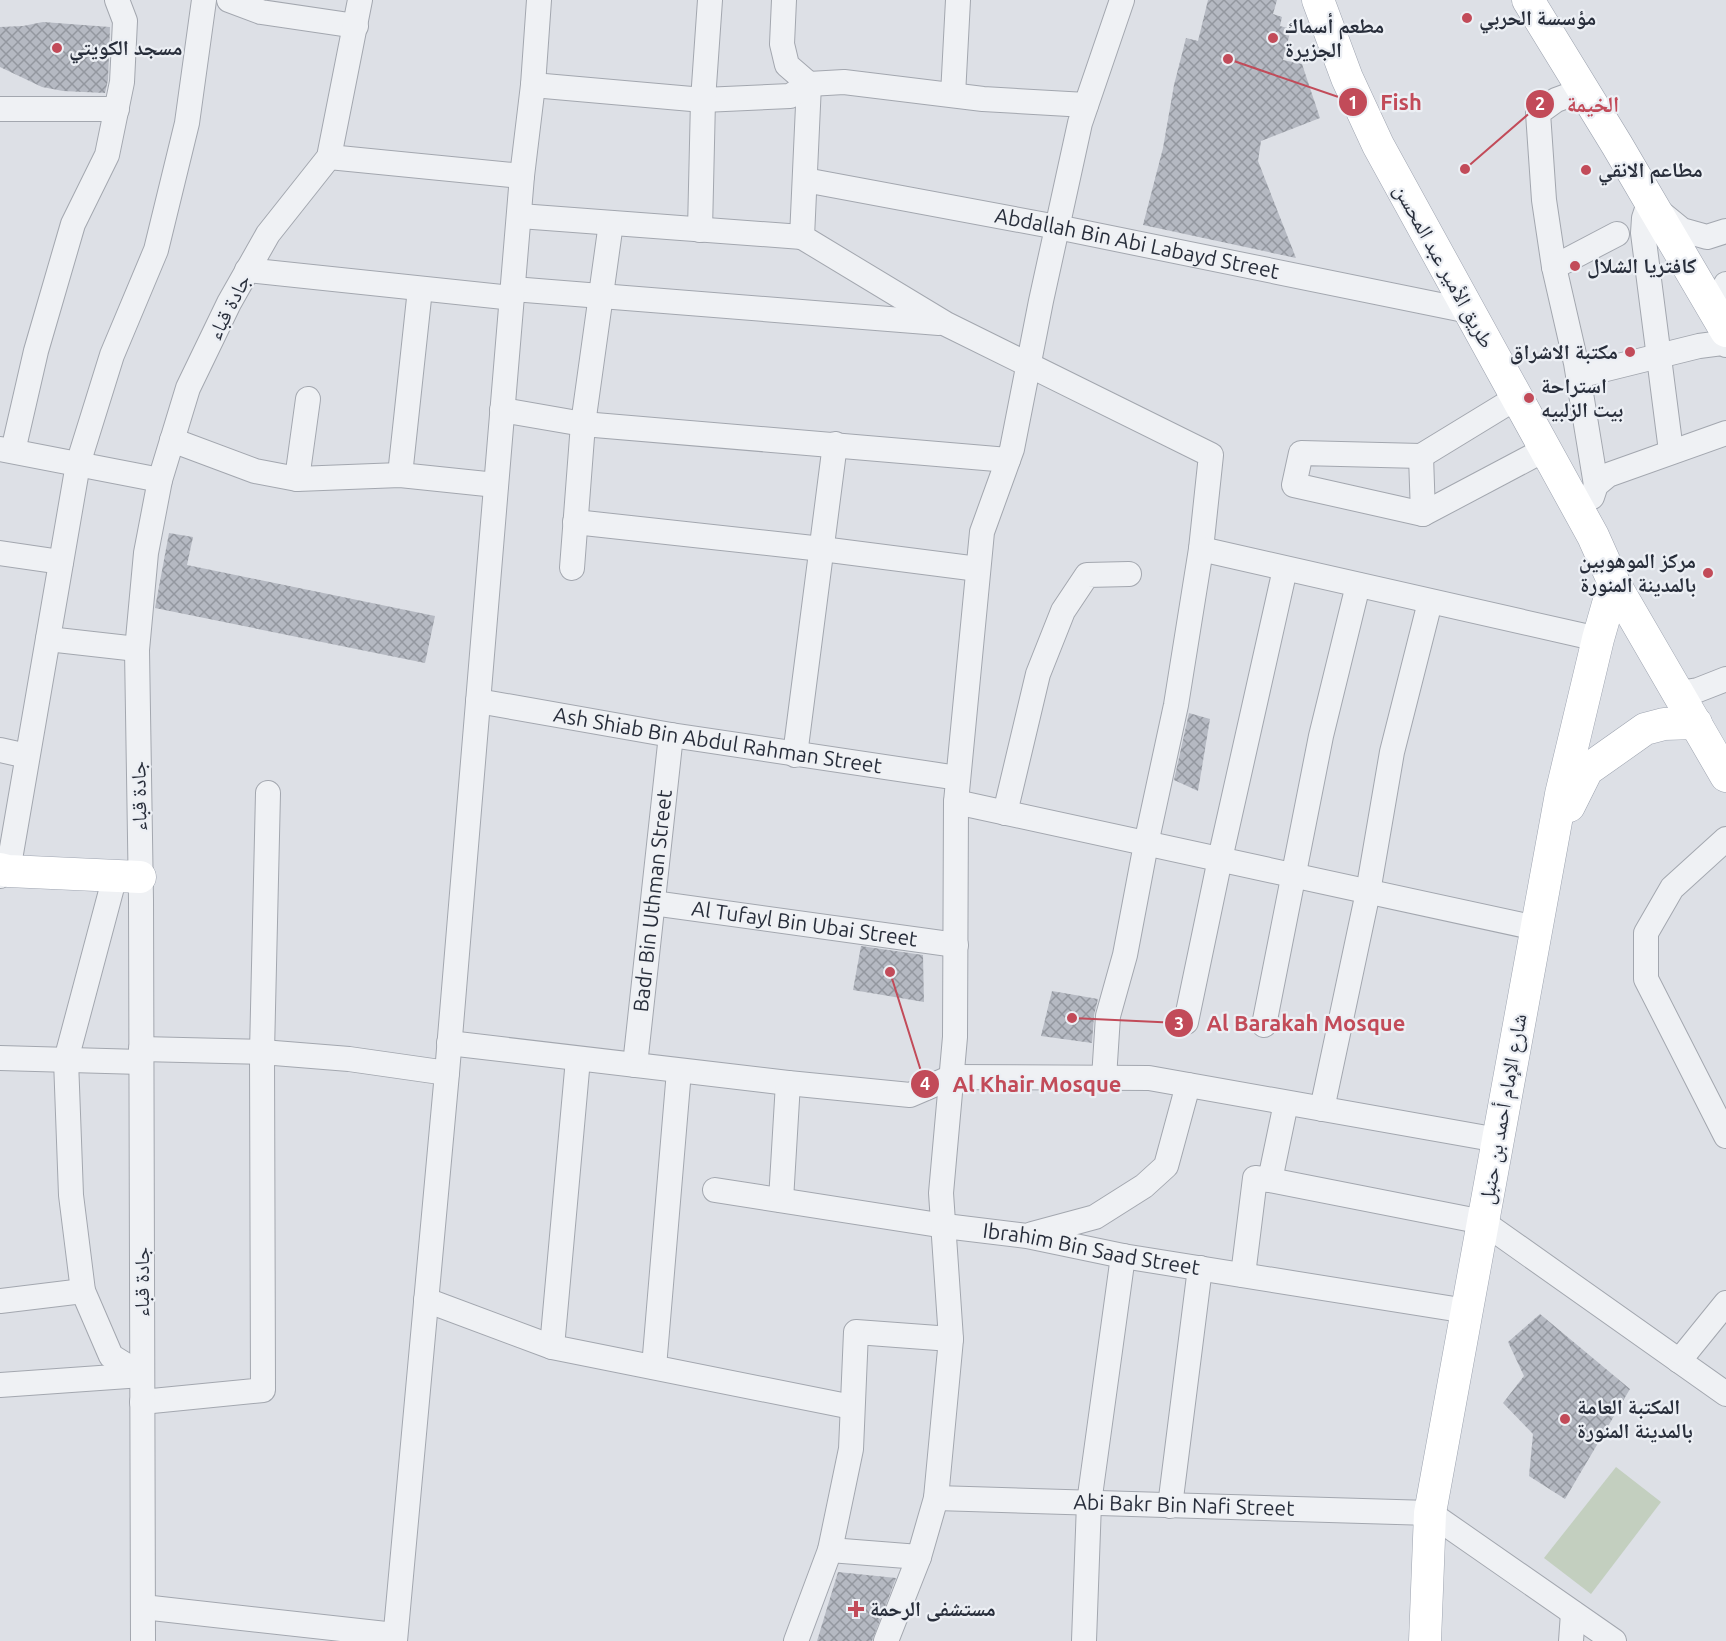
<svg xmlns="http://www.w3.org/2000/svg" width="1726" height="1641" font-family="Ubuntu,'Noto Naskh Arabic',sans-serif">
<defs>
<pattern id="building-cross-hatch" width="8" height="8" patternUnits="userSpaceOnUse" patternTransform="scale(1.5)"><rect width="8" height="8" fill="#b5b9c2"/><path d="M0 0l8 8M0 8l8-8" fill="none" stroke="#93979f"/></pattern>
</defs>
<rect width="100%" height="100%" fill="#dde0e6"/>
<polygon fill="#c3cfbf" points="1616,1467 1661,1502 1591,1594 1544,1558"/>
<g fill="url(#building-cross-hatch)">
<polygon points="1208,0 1277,0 1273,14 1282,17 1280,26 1291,29 1283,60 1302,64 1320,118 1261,141 1258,161 1296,258 1143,225 1163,148 1174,85 1186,38 1198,41"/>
<polygon points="43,22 110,27 108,80 105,93 63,91 42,87 0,67 0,27 23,26"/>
<polygon points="169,533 193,537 187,565 435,616 425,663 155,608"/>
<polygon points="1189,713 1210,719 1198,791 1174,780"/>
<polygon points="861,946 923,955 924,1002 853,990"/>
<polygon points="1052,991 1098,999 1094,1015 1092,1043 1041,1036"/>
<polygon points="1540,1314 1630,1389 1565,1499 1529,1476 1533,1434 1503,1403 1524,1376 1508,1342"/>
<polygon points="838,1572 896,1578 872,1641 817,1641"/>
</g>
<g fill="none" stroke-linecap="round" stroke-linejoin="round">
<defs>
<g id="minor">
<polyline points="229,0 261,12 356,26"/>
<polyline points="784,0 782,44 787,65 809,84 802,237 946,324 1211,455 1201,549 1176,705 1146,844 1125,955 1108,1016 1104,1078"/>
<polyline points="533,85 703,100 790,96 809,84 844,82 983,99 1086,105"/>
<polyline points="1583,90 1556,100 1538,113 1544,200 1554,267 1576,363 1596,485"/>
<polyline points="953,95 958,0"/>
<polyline points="0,109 117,109"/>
<polyline points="329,157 522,176"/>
<path id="s1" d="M805,180l252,47 412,84"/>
<polyline points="520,216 802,237"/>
<polyline points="700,230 703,100 710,0"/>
<polyline points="1554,267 1617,234"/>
<polyline points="247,270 512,298"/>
<polyline points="1726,284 1724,297 1726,317"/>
<polyline points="513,289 939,323"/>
<polyline points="1578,376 1699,346 1722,343 1726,345"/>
<polyline points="1516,398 1421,456 1301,453 1294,485 1423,514 1544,450"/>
<polyline points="502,410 583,424 1008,460"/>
<polyline points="172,440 255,471 297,479 400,475 496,485"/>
<polyline points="0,449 160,480"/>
<polyline points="13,451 36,351 73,224 107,155 122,82 125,21 117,0"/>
<polyline points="1671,451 1643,233 1644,218 1649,203 1682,230 1707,237 1726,231"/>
<polyline points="1421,456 1423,514"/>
<polyline points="400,475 420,289"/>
<polyline points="297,479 308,399"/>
<polyline points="1592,497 1596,485 1608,475 1726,433"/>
<polyline points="575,522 822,549 978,569"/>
<polyline points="1201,549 1598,639"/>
<polyline points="0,553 61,562"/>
<polyline points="572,568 583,424 611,223"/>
<polyline points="48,639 137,649"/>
<polyline points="1679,693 1698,690 1726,679"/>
<path id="s2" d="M478,701l193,34 287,43"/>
<polyline points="0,750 27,756"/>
<polyline points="795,755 835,444"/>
<polyline points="956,802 1536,928"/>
<polyline points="1005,813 1038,674 1063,611 1087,575 1129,574"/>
<polyline points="1726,839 1672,888 1646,933 1646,979 1726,1136"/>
<polyline points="0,876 8,871 78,464 112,355 156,250 187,123 204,0"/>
<polyline points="115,876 66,1060 71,1195 83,1291 111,1356 142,1375"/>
<path id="s3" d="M653,903l303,42"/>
<polyline points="1186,1022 1220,859 1285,569"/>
<polyline points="1264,1025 1321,736 1358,585"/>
<polyline points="449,1043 788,1083 910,1095 952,1077 1149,1078 1498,1140"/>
<polyline points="141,1049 262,1052 349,1059 447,1073"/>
<polyline points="0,1058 141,1062"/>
<path id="s4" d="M635,1065l36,-330"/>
<polyline points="1322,1109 1368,892 1392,752 1430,602"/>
<polyline points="1270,1180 1483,1222 1726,1394"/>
<path id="s5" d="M715,1190l230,36 82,10 96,20 344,55"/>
<polyline points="781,1200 788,1083"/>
<polyline points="1032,1234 1095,1217 1144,1186 1166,1166 1188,1085"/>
<polyline points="1243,1275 1255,1178 1270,1180 1286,1103"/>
<polyline points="426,1300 552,1347 852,1407"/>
<polyline points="0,1301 83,1291"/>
<polyline points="552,1347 578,1059"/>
<polyline points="1679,1361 1726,1303"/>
<polyline points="654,1367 679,1071"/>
<polyline points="0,1385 142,1375"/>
<polyline points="142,1402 263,1390 262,1052 268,793"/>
<path id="s6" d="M936,1498l494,15 184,128"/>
<polyline points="1170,1506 1200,1268"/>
<polyline points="830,1550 919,1557"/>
<polyline points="143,1607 395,1635"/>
<polyline points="143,1641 141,900 137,650 146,553 160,480 188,388 229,303 268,234 329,157 360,0"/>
<polyline points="395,1641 447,1073 522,176 533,85 539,0"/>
<polyline points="796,1641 830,1550 851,1449 856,1332 951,1339"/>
<polyline points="886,1641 919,1557 936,1498 951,1339 941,1193 955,1037 956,802 982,532 1012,449 1041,301 1080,123 1122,0"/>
<polyline points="1084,1641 1089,1503 1123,1256"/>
<polyline points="1571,1641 1573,1613"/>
</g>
<g id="major">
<polyline points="1318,0 1347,78 1378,145 1593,536 1614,583 1726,776"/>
<polyline points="1528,0 1617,145 1726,331"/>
<polyline points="1569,806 1587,770 1645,729 1664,724 1696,723"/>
<polyline points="0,869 8,871 140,877"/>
<polyline points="1425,1641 1430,1513 1561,794 1598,639 1614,583"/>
</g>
</defs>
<use href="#minor" stroke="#a3a7af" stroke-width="26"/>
<use href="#major" stroke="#9ea4b0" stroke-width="33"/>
<use href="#minor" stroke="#eff1f4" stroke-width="24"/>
<use href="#major" stroke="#fff" stroke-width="32"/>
</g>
<g fill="#c24b59" stroke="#eceff4" stroke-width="2">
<circle cx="1467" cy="18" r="6"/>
<circle cx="1273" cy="38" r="6"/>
<circle cx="57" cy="48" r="6"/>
<circle cx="1586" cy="170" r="6"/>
<circle cx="1575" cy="266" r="6"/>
<circle cx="1630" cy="352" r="6"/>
<circle cx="1529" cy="398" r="6"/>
<circle cx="1708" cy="573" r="6"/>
<circle cx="1565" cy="1419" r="6"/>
<path d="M853 1600h6v6h6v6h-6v6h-6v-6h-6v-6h6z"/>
</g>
<g text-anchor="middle" stroke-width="4.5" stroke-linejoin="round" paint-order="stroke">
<g font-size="21" font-weight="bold" fill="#282e3b" stroke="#eceff4" text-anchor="start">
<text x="1479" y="25">مؤسسة الحربي</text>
<text x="1285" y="33">مطعم أسماك<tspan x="1285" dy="24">الجزيرة</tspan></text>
<text x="69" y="55">مسجد الكويتي</text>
<text x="1598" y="177">مطاعم الانقي</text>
<text x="1587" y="273">كافتريا الشلال</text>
<text x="1618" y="359" text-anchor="end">مكتبة الاشراق</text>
<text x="1541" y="393">استراحة<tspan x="1541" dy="24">بيت الزلبيه</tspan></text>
<text x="1696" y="568" text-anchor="end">مركز الموهوبين<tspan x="1696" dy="24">بالمدينة المنورة</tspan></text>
<text x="1577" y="1414">المكتبة العامة<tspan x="1577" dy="24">بالمدينة المنورة</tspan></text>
<text x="870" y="1616">مستشفى الرحمة</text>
</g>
<g font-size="21" fill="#282e3b" stroke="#eceff4">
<text dy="7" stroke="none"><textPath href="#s1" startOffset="338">Abdallah Bin Abi Labayd Street</textPath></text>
<text transform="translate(1444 266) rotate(61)" y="7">طريق الأمير عبد المحسن</text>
<text transform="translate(229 307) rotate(-63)" y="7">جادة قباء</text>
<text dy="7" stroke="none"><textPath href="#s2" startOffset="243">Ash Shiab Bin Abdul Rahman Street</textPath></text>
<text transform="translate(139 796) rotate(-91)" y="7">جادة قباء</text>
<text dy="7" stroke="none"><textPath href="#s4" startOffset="165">Badr Bin Uthman Street</textPath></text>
<text dy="7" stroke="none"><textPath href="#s3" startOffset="153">Al Tufayl Bin Ubai Street</textPath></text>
<text transform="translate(1503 1109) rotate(-80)" y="7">شارع الإمام أحمد بن حنبل</text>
<text dy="7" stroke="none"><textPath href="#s5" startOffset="381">Ibrahim Bin Saad Street</textPath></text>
<text transform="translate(142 1282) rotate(-90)" y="7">جادة قباء</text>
<text dy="7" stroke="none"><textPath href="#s6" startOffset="248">Abi Bakr Bin Nafi Street</textPath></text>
</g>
</g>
<path fill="none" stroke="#c24b59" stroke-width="2" d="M1228 59L1353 102M1465 169L1540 104M1072 1018L1179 1023M890 972L925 1084"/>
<g fill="#c24b59" stroke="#eceff4" stroke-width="2">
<circle cx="1228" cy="59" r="6"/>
<circle cx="1465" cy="169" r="6"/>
<circle cx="1072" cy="1018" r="6"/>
<circle cx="890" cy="972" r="6"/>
<circle cx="1353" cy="102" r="15"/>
<circle cx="1540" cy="104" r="15"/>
<circle cx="1179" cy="1023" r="15"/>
<circle cx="925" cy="1084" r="15"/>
</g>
<g font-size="18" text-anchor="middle" font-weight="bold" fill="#fff">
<text x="1353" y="109">1</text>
<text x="1540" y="110">2</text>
<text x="1179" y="1030">3</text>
<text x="925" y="1090">4</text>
</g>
<g font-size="22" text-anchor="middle" font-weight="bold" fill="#c24b59" stroke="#eceff4" stroke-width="4.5" stroke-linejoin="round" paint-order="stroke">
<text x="1401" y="110">Fish</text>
<text x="1593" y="112">الخيمة</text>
<text x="1306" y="1031">Al Barakah Mosque</text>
<text x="1037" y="1092">Al Khair Mosque</text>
</g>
</svg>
